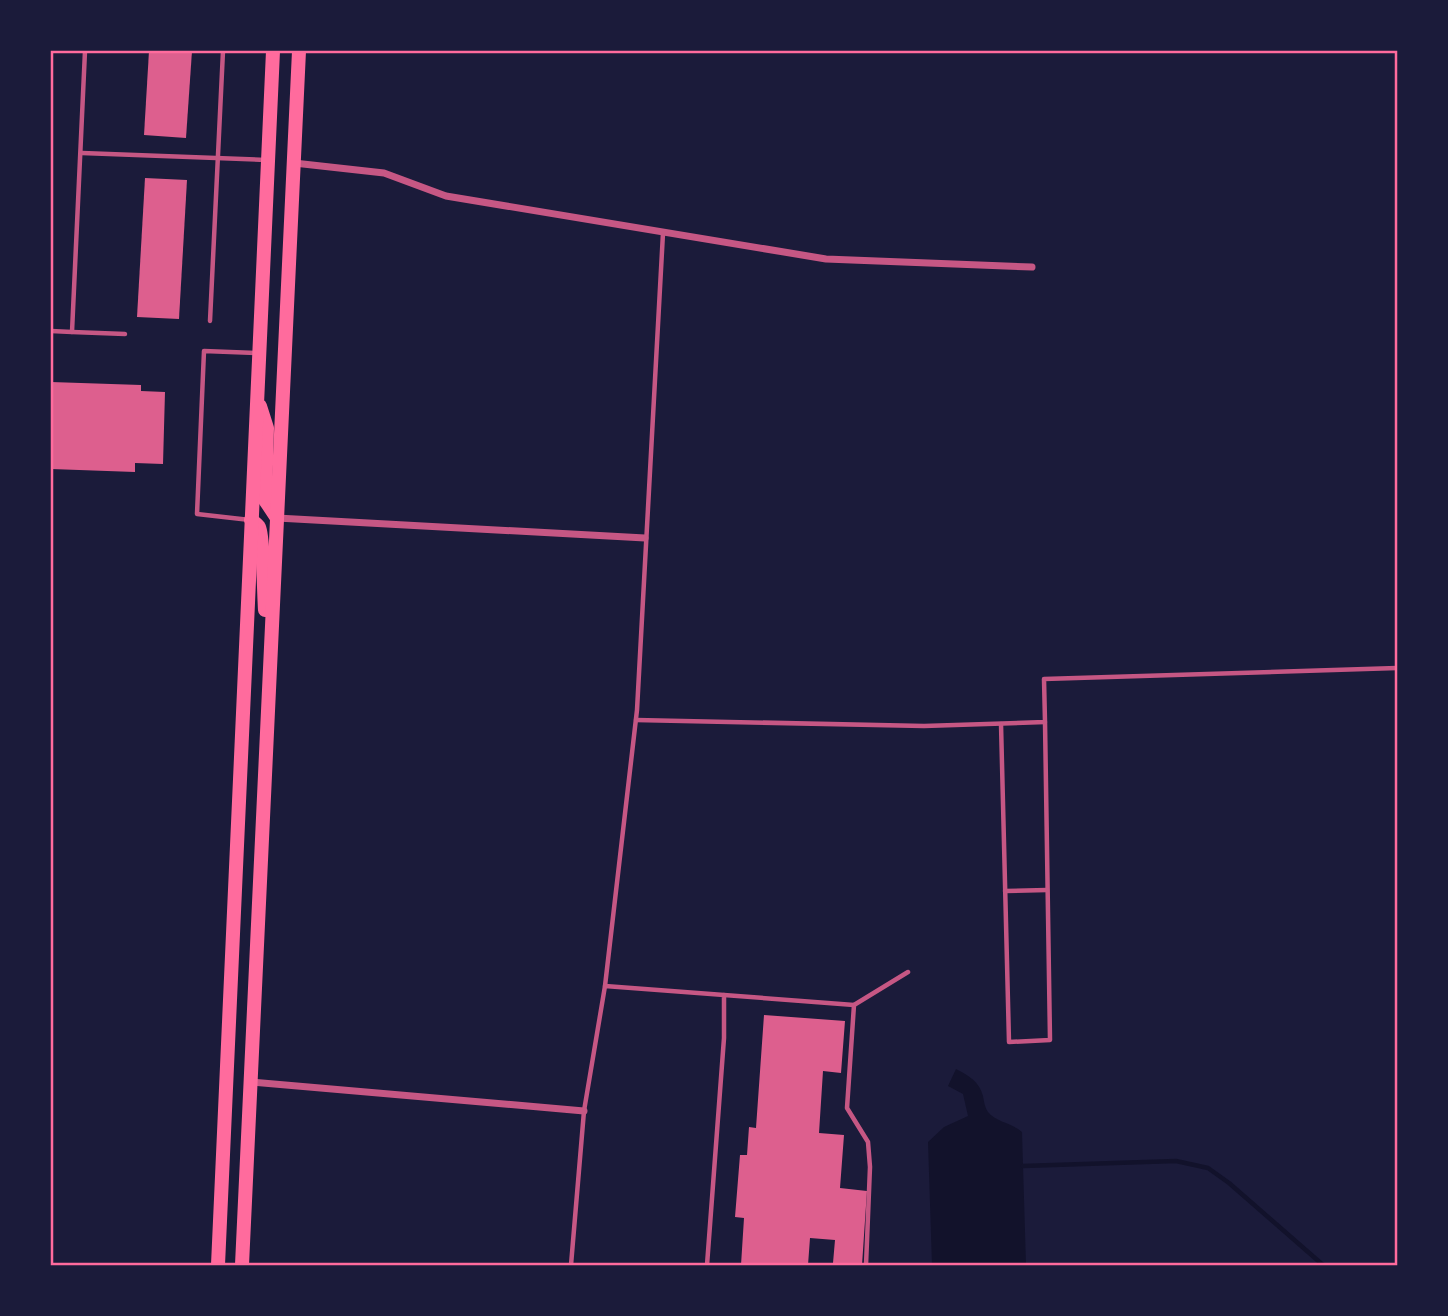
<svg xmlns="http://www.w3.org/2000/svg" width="1448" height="1316" font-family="Raleway,sans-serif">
<rect width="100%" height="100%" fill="#1b1b3a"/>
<path fill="#12122b" d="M956,1069c13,7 23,12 27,27 1,6 2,12 5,16 8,10 24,11 34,20l4,133h-94l-4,-123 16,-15 24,-11 -5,-22 -15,-8z"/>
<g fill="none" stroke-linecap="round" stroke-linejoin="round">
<polyline stroke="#12122b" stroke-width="4.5" points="1023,1166 1176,1161 1208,1168 1229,1183 1323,1265"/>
</g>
<g fill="#dd5f8e">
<polygon points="149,51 192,51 186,138 144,135"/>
<polygon points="145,178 187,180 179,319 137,317"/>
<polygon points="51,382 141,385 141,391 165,392 163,464 135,463 135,472 51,469"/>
<polygon points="764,1015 845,1021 841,1073 823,1071 819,1133 844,1135 840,1188 867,1191 862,1265 833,1263 835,1240 810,1238 808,1265 741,1265 744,1218 735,1217 740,1155 747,1155 749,1127 756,1128"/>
</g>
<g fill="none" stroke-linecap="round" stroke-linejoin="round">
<g stroke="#c65784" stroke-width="4.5">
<polyline points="82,153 266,160"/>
<polyline points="210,321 223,51"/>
<polyline points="51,331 72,332 85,51"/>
<polyline points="72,332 125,334"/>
<polyline points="250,520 197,514 204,351 256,353"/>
<polyline points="636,720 924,726 1045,722 1044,679 1397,668"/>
<polyline points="1001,724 1009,1042 1050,1040 1045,722"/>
<polyline points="1005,891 1047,890"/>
<polyline points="605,986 637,710 663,233"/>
<polyline points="724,995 854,1005"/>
<polyline points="571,1265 584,1111 605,986 724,995 724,1038 707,1265"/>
<polyline points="866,1265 870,1167 868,1142 847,1108 854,1005 908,972"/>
</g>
<g stroke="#c65784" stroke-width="7">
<polyline points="294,163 384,173 446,196 826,259 1032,267"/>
<polyline points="277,518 645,538"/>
<polyline points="252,1082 584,1111"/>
</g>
<g stroke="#ff6b9d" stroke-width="14">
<polyline points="260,406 267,428 265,500 277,518"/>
<path d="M251,520c3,2 6,4 8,7 4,5 5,70 6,83"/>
<polyline points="218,1265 273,51"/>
<polyline points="242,1265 299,51"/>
</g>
</g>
<rect width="1448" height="1316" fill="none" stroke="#1b1b3a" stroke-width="105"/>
<rect x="52" y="52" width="1344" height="1212" fill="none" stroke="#ff6b9d" stroke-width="2.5"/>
</svg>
